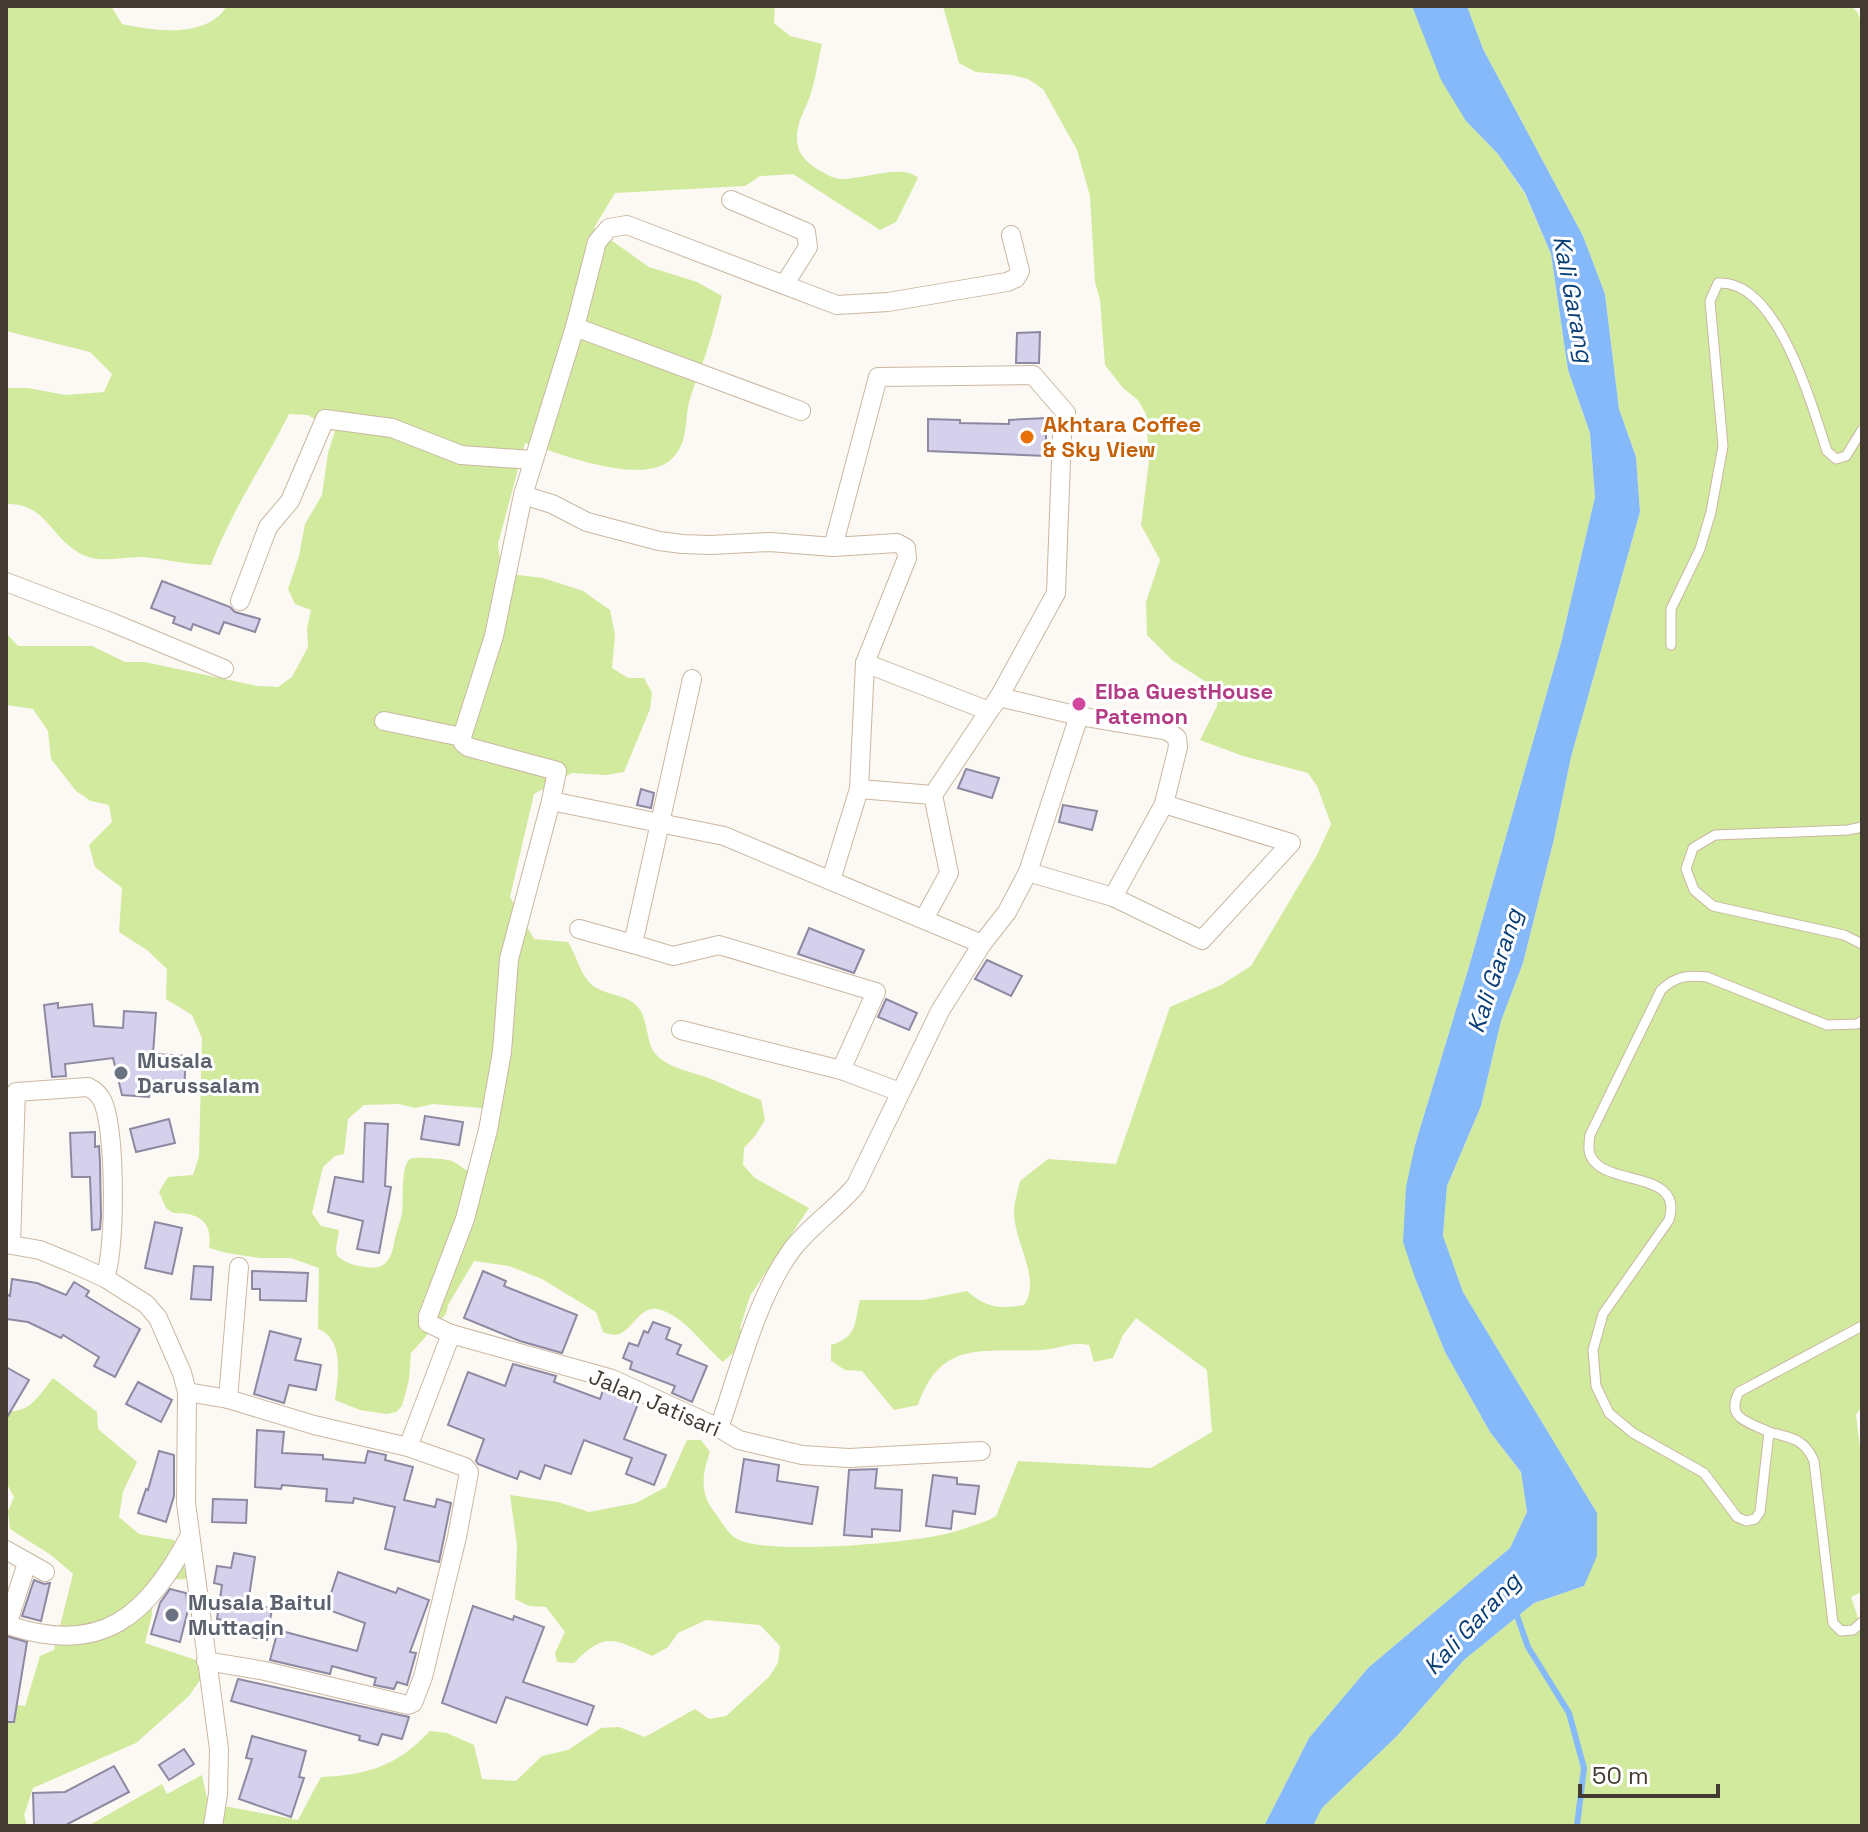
<svg xmlns="http://www.w3.org/2000/svg" width="1868" height="1832" font-family="'Space Grotesk',sans-serif">
<rect width="100%" height="100%" fill="#fcf8f3"/>
<g fill="#d1ea9d" fill-rule="evenodd">
<path d="M6,6h105l11,18c33,7 84,15 105,-18h548l-1,17 16,13 32,8c-4,16 -6,33 -11,49 -4,13 -13,27 -14,41 -1,17 6,26 20,35 8,4 14,9 23,10 22,1 62,-16 78,-1l-22,44 -16,8 -87,-56 -33,2 -15,10 -130,7 -21,35 55,39 48,15 25,14c-5,18 -9,36 -15,54 -5,17 -13,34 -18,52 -4,17 -1,37 -13,52 -26,37 -116,-1 -151,-11l-27,101 2,17 10,13 33,4 40,13 27,19 5,25 -3,33 16,10h16l8,15 -2,16 -26,63 -18,3 -34,-2 -38,21 -24,103 24,42 34,3c9,14 12,33 24,43 13,11 39,9 48,25 8,12 6,30 14,42 13,18 43,20 62,29 15,7 29,13 45,19l4,20 -10,16 -11,12 -1,17 12,13 54,30 -59,88 -10,32 6,13 -23,21c-19,-16 -36,-42 -59,-51 -25,-11 -29,21 -49,24 -1,0 -11,-2 -12,-3l-7,-20 -54,-33 -33,-13 -35,-5 -26,44 -2,9 -35,39 -2,27 -7,26 -6,6 -9,2 -27,-4 -25,-10c3,-22 10,-61 -17,-71l1,-61 -28,-10h-31l-33,-5 -18,-5c4,-29 -12,-35 -36,-35l-7,-5 -7,-16 9,-15 25,-2 6,-19 3,-118 -10,-23 -26,-16 1,-30 -20,-19 -28,-18 3,-44 -27,-21 -6,-22 23,-23 -3,-17 -18,-4 -15,-10 -25,-32 -3,-28 -15,-22 -27,-4v-72l12,13h74l33,16h20l112,24 21,1 14,-10 16,-30 -1,-19 4,-18 -16,-6 -7,-15 11,-33 6,-32 17,-29 6,-42 7,-22 -27,-16 -19,-1c-25,50 -58,97 -78,151 -23,0 -45,-6 -68,-8 -24,-1 -44,9 -67,-6 -27,-18 -32,-48 -70,-47v-116h22l37,7 39,-3 8,-18 -22,-22 -84,-21zM399,1104l16,4 18,-4 61,5c1,29 6,45 -20,63 -10,-1 -13,-7 -22,-11 -5,-2 -38,-5 -42,-2 -10,7 -6,43 -8,55 -2,8 -5,16 -7,24 -3,19 -8,33 -29,29 -12,-1 -20,-4 -29,-11l-1,-8 3,-18 -18,-4 -9,-13 11,-46 12,-11 9,-2 4,-35 16,-14z"/>
<path d="M943,6h469l54,115 32,33 27,40 26,60 17,116 22,63 5,64 -34,146 -93,327 -53,175v133l30,74 45,80 31,40 6,40 -17,36 -142,120 -59,70 -45,88h-1176l74,-42 5,10 35,-19 6,28 90,17 23,-43c47,-2 76,-11 109,-46l17,2 27,12 8,34 34,2 26,-25 26,-6 33,-22 18,-1 26,10 50,-28 14,10 17,-3 43,-39 9,-14 2,-17 -20,-21 -54,-5 -28,13 -10,14 -16,9c-38,-17 -47,-25 -78,7l-17,-1 -2,-9 10,-21 -19,-25 -17,-1 -14,-7 2,-54 -7,-50 48,7 31,10 47,-9 30,-16 21,-47h14l9,12c-8,23 -11,42 6,62 5,7 12,19 19,24 28,18 166,5 201,-2 18,-3 36,-10 53,-16l7,-4 22,-55 133,7 61,-36 -5,-62 -71,-52 -13,17 -10,23 -19,4 -5,-17c-20,-4 -28,4 -48,5 -57,3 -100,-12 -123,55l-24,5 -32,-39 -17,-1 -14,-9v-16c26,-8 23,-20 29,-45h63l44,-9c19,17 33,18 57,14 18,-26 -10,-62 -10,-93 0,-10 4,-21 6,-31l28,-22 68,5 54,-157 51,-22 30,-19 66,-111 14,-31 -14,-38 -9,-13 -65,-17 -43,-16 17,-34v-17l-45,-29 -25,-25 -1,-33 14,-42 -19,-35 8,-64 -3,-47 -8,-14 -15,-12 -18,-23 -5,-65 -5,-18 -5,-86 -13,-46 -34,-61 -15,-10 -16,-4 -36,-3 -17,-9z"/>
<polygon points="1467,6 1851,6 1858,13 1862,26 1862,1406 1856,1415 1862,1465 1862,1592 1851,1597 1862,1630 1862,1826 1313,1826 1322,1808 1397,1736 1464,1660 1534,1603 1584,1586 1597,1513 1463,1292 1443,1237 1447,1186 1481,1106 1501,1021 1523,963 1554,839 1571,757 1640,512 1636,457 1619,409 1605,294 1583,236 1483,49"/>
<path d="M53,1378l44,34 1,17 39,33 -14,30 -4,25 20,17 35,6 14,39 -35,1 -1,35 -7,28 57,19 -2,18 -11,16 -53,47 -103,45 -9,27 3,11h-21v-123l19,3 15,-50 14,-6 19,-76 -22,-19 -41,-26 -2,-18 6,-14 -8,-15v-71c25,2 32,-15 47,-33z"/>
</g>
<polygon fill="#86b9f9" points="1412,6 1467,6 1483,49 1583,236 1605,294 1619,409 1636,457 1640,512 1571,757 1554,839 1523,963 1501,1021 1481,1106 1447,1186 1443,1236 1463,1292 1597,1513 1597,1556 1584,1586 1534,1603 1464,1660 1397,1736 1322,1808 1313,1826 1264,1826 1309,1738 1368,1668 1510,1548 1527,1512 1521,1472 1490,1432 1445,1352 1415,1278 1403,1242 1406,1187 1415,1145 1468,970 1561,643 1595,497 1590,433 1568,370 1551,254 1525,193 1498,154 1466,121 1441,80"/>
<g fill="none" stroke-linecap="round" stroke-linejoin="round">
<polyline stroke="#86b9f9" stroke-width="6" points="1515,1610 1528,1647 1569,1713 1584,1768 1577,1826"/>
</g>
<g fill="#d5d0eb" stroke="#8d89a1" stroke-width="2">
<polygon points="1040,332 1039,363 1016,363 1017,333"/>
<polygon points="1046,418 1046,456 928,451 928,419 960,420 960,423 1009,424 1009,420"/>
<polygon points="162,581 230,607 235,612 260,619 255,632 224,622 219,634 193,624 191,630 173,623 175,617 151,608"/>
<polygon points="966,769 999,778 992,798 958,788"/>
<polygon points="641,789 654,793 651,808 637,805"/>
<polygon points="1063,805 1097,811 1092,830 1059,822"/>
<polygon points="809,928 864,950 854,973 798,954"/>
<polygon points="987,960 1022,976 1011,996 975,979"/>
<polygon points="886,999 917,1013 909,1030 878,1017"/>
<polygon points="58,1003 58,1008 92,1004 94,1026 123,1028 124,1011 156,1013 153,1054 186,1056 184,1091 150,1089 149,1097 122,1095 113,1058 65,1064 66,1076 52,1077 44,1005"/>
<polygon points="425,1116 463,1122 459,1145 421,1139"/>
<polygon points="169,1119 175,1143 136,1152 130,1129"/>
<polygon points="365,1123 388,1124 385,1186 391,1187 379,1253 357,1249 363,1221 328,1212 335,1177 363,1182"/>
<polygon points="95,1132 95,1147 99,1146 100,1162 101,1216 100,1229 92,1230 90,1177 72,1177 70,1133"/>
<polygon points="155,1222 182,1228 172,1274 145,1268"/>
<polygon points="194,1266 213,1267 211,1300 191,1299"/>
<polygon points="252,1271 308,1273 306,1301 260,1300 260,1289 252,1289"/>
<polygon points="483,1271 506,1281 504,1286 577,1315 562,1353 520,1341 464,1318"/>
<polygon points="12,1279 37,1283 66,1295 74,1282 89,1291 86,1296 140,1329 115,1377 94,1366 99,1357 63,1335 61,1338 28,1322 6,1319 6,1294 10,1296"/>
<polygon points="653,1322 670,1328 666,1339 681,1345 677,1354 707,1366 692,1402 672,1393 675,1386 630,1369 632,1362 623,1358 629,1343 638,1346 644,1331 648,1333"/>
<polygon points="270,1331 301,1339 295,1360 321,1365 316,1390 289,1385 284,1403 254,1394"/>
<polygon points="513,1364 556,1376 554,1382 600,1399 603,1390 638,1404 624,1439 666,1455 654,1485 626,1474 632,1458 584,1440 571,1474 545,1465 540,1479 520,1471 517,1479 478,1464 476,1461 484,1439 448,1425 468,1372 505,1386"/>
<polygon points="6,1367 29,1380 6,1419"/>
<polygon points="138,1382 172,1400 161,1422 126,1404"/>
<polygon points="257,1430 284,1432 282,1453 323,1455 323,1459 365,1463 368,1451 386,1455 385,1460 413,1467 404,1500 435,1507 437,1499 451,1503 439,1562 385,1549 395,1507 354,1498 353,1503 326,1501 327,1489 282,1485 281,1489 255,1487"/>
<polygon points="159,1451 174,1455 174,1496 166,1522 138,1513 146,1489 148,1490"/>
<polygon points="744,1459 779,1465 777,1481 818,1487 812,1524 736,1512"/>
<polygon points="877,1469 875,1488 902,1490 900,1531 872,1529 872,1537 844,1535 849,1470"/>
<polygon points="933,1475 957,1478 957,1484 979,1486 975,1514 953,1511 951,1529 926,1526"/>
<polygon points="213,1499 247,1500 246,1523 212,1522"/>
<polygon points="234,1553 255,1557 248,1604 272,1608 267,1640 245,1636 247,1624 217,1619 222,1585 214,1583 217,1566 231,1568"/>
<polygon points="338,1572 396,1593 398,1588 429,1600 410,1652 416,1653 407,1685 397,1682 394,1689 374,1685 376,1678 332,1666 330,1674 270,1660 278,1630 357,1651 365,1623 326,1609"/>
<polygon points="34,1580 44,1584 50,1583 41,1621 22,1616"/>
<polygon points="170,1589 186,1593 188,1610 180,1642 151,1634 160,1603"/>
<polygon points="473,1606 513,1620 514,1616 544,1627 523,1682 594,1706 587,1725 506,1697 496,1723 442,1703"/>
<polygon points="6,1636 27,1642 14,1722 6,1722"/>
<polygon points="238,1679 409,1717 402,1739 382,1734 378,1745 359,1740 360,1736 231,1701"/>
<polygon points="252,1736 306,1751 299,1777 304,1778 291,1817 239,1799 252,1759 246,1758"/>
<polygon points="184,1749 194,1764 169,1780 159,1765"/>
<polygon points="114,1766 129,1792 64,1826 34,1825 33,1793 65,1792"/>
</g>
<g fill="none" stroke-linecap="round" stroke-linejoin="round">
<defs>
<g id="lane">
<path d="M1671,645v-36l29,-60 11,-37 12,-66 -13,-145 8,-18c60,-4 94,124 109,168l9,8 10,-3 16,-26"/>
<polyline points="1862,827 1848,830 1715,835 1693,848 1686,869 1694,890 1713,906 1844,935 1862,944"/>
<path d="M1862,1021l-5,3 -30,1 -120,-48c-20,-2 -31,-1 -46,13l-71,145c-1,8 -3,18 3,25 19,26 91,11 76,60l-66,94 -10,36 3,36 13,27 24,20 71,40 33,44 9,4 9,-2 5,-7 9,-80c22,6 35,6 45,29l19,162 8,8 12,-1 9,-8"/>
<path d="M1769,1432c-20,-10 -44,-13 -30,-40l123,-66"/>
</g>
<g id="street">
<polyline points="731,200 806,232 808,247 784,285"/>
<polyline points="575,327 801,411"/>
<polyline points="523,495 494,636 462,737 463,743 468,747 557,771 551,801"/>
<polyline points="833,547 878,377 1033,375 1066,413 1062,435 1056,593 999,697"/>
<polyline points="6,582 111,622 224,669"/>
<polyline points="240,601 268,527 290,501 325,419 392,428 461,455 533,460"/>
<polyline points="692,679 633,944 673,956 719,945 876,992 841,1070 900,1092"/>
<polyline points="384,721 462,737"/>
<polyline points="859,789 933,795"/>
<polyline points="1028,872 1113,897 1164,804 1178,747 1177,738 1168,731 1079,716"/>
<polyline points="831,880 859,789 865,663"/>
<polyline points="1113,897 1202,940 1291,843 1164,804"/>
<polyline points="924,919 949,873 933,795 989,711"/>
<polyline points="579,929 633,944"/>
<polyline points="681,1030 841,1070"/>
<path d="M11,1243l5,-151 72,-5c6,3 11,7 14,13 14,28 14,149 3,178"/>
<polyline points="6,1244 40,1250 74,1264 105,1278 146,1304 158,1318 182,1373 187,1392 186,1503 219,1749 218,1794 213,1826"/>
<polyline points="451,1334 428,1323 428,1316 465,1219 488,1130 502,1052 509,959 551,801 724,836 982,944"/>
<polyline points="187,1392 228,1399 314,1425 408,1447 451,1334 612,1379 719,1428 739,1440 802,1455 849,1458 981,1451"/>
<polyline points="228,1399 239,1267"/>
<path d="M719,1428c20,-56 37,-129 72,-177 18,-25 46,-42 65,-66l84,-174 42,-67 25,-32 21,-40 51,-156 -80,-19 -10,14 -124,-48 42,-105 -1,-10 -9,-5 -64,4 -63,-5 -59,3 -29,-1 -23,-3 -72,-19 -35,-18 -29,-9 52,-168 22,-85 12,-14 18,-3 210,80 51,-3 119,-20 9,-4 4,-7 -9,-36"/>
<polyline points="6,1550 45,1572"/>
<path d="M27,1563l-19,59 3,4c91,30 137,-11 178,-89"/>
<polyline points="206,1661 265,1671 408,1705 413,1703 423,1677 457,1537 469,1472 465,1467 408,1447"/>
</g>
</defs>
<use href="#lane" stroke="#cab7a1" stroke-width="11"/>
<use href="#street" stroke="#cab7a1" stroke-width="20"/>
<use href="#lane" stroke="#fff" stroke-width="9"/>
<use href="#street" stroke="#fff" stroke-width="18"/>
</g>
<circle fill="#e8710a" stroke="#fff" stroke-width="3" cx="1027" cy="437" r="8"/>
<circle fill="#d1479c" stroke="#fff" stroke-width="3" cx="1079" cy="704" r="8"/>
<g fill="#6b7280" stroke="#fff" stroke-width="3">
<circle cx="121" cy="1073" r="8"/>
<circle cx="172" cy="1615" r="8"/>
</g>
<g text-anchor="middle" stroke-width="6" stroke-linejoin="round" paint-order="stroke">
<g font-size="22" font-weight="bold" fill="#c56008" stroke="#fff" text-anchor="start">
<text x="1043" y="432">Akhtara Coffee<tspan x="1043" dy="25">&amp; Sky View</tspan></text>
</g>
<g font-size="22" font-weight="bold" fill="#b23c85" stroke="#fff" text-anchor="start">
<text x="1095" y="699">Elba GuestHouse<tspan x="1095" dy="25">Patemon</tspan></text>
</g>
<g font-size="22" font-weight="bold" fill="#5b616d" stroke="#fff" text-anchor="start">
<text x="137" y="1068">Musala<tspan x="137" dy="25">Darussalam</tspan></text>
<text x="188" y="1610">Musala Baitul<tspan x="188" dy="25">Muttaqin</tspan></text>
</g>
<g font-size="22" fill="#433b32" stroke="#fff">
<text transform="translate(655 1402) rotate(23)" y="8">Jalan Jatisari</text>
</g>
<g font-size="24" font-style="italic" fill="#0a3e76" stroke="#fff">
<text transform="translate(1573 299) rotate(79)" y="8">Kali Garang</text>
<text transform="translate(1495 971) rotate(-72)" y="8">Kali Garang</text>
<text transform="translate(1472 1624) rotate(-47)" y="8">Kali Garang</text>
</g>
</g>
<rect width="1868" height="1832" fill="none" stroke="#433b32" stroke-width="16"/>
<path d="M1580 1784v12h138v-12" fill="none" stroke="#433b32" stroke-width="4"/>
<text x="1592" y="1784" font-size="24" fill="#433b32" stroke="#ffffff" stroke-width="6" paint-order="stroke">50 m</text>
</svg>
